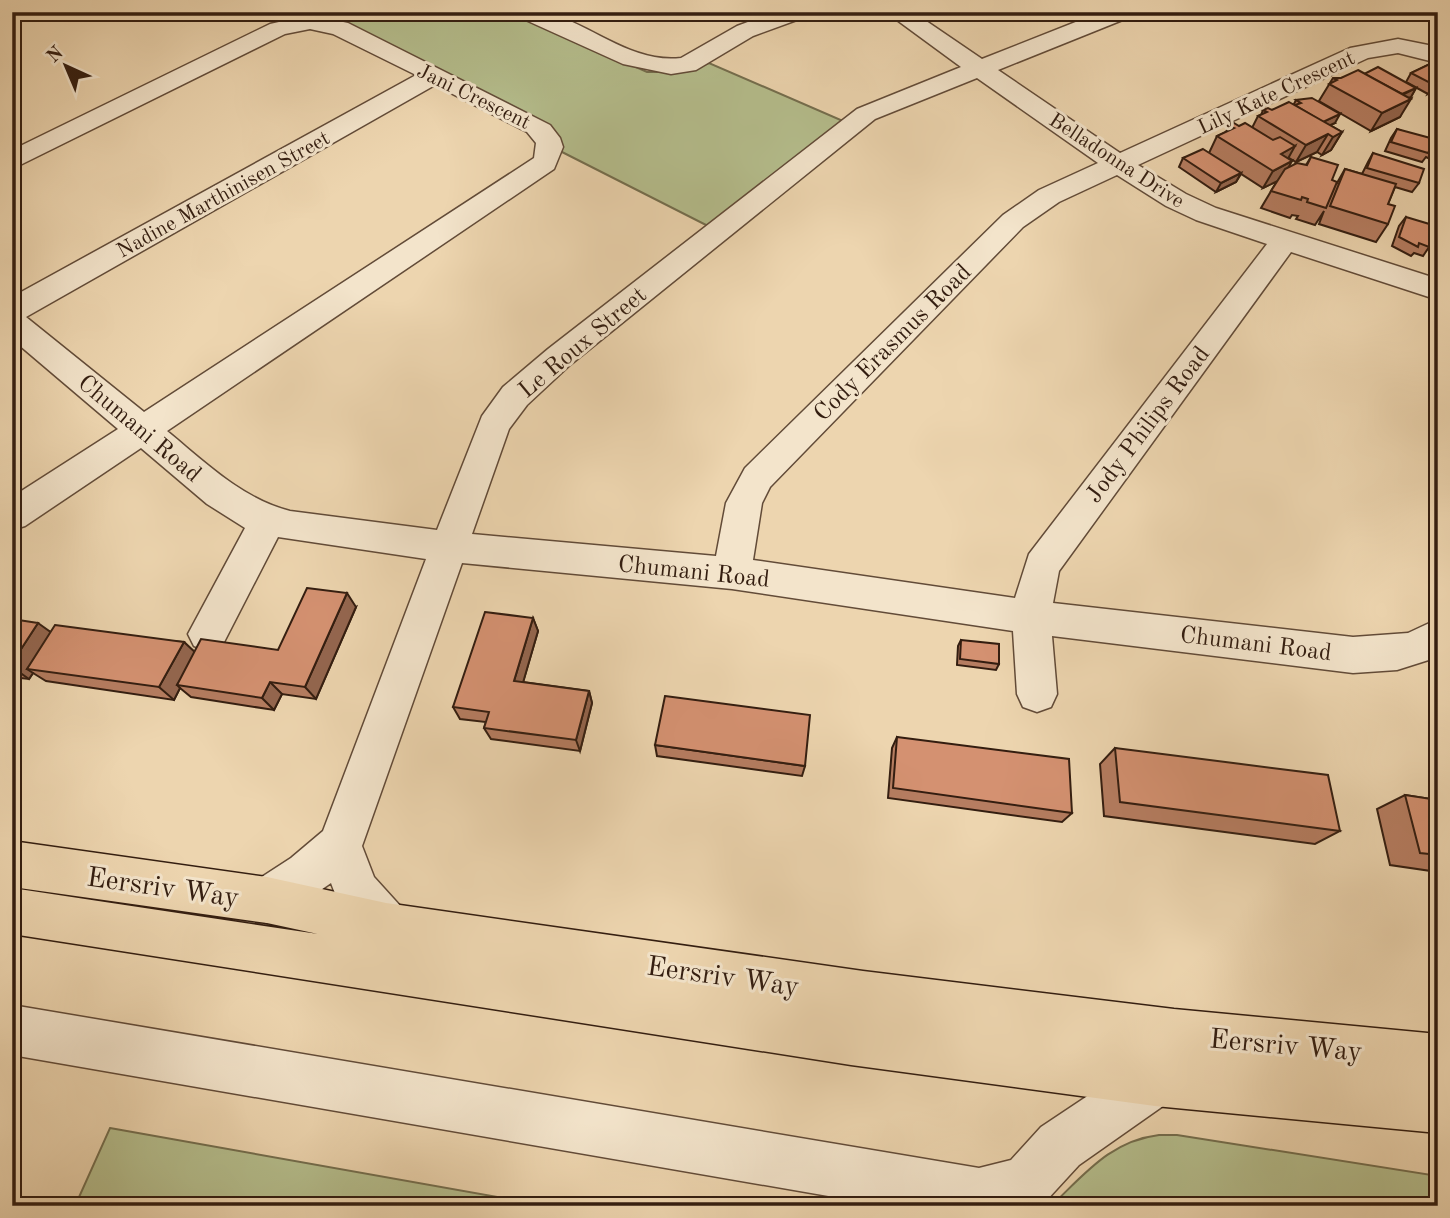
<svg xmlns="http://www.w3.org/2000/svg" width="1450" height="1218" font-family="'Old Standard TT',serif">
<rect width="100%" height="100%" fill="#edd5af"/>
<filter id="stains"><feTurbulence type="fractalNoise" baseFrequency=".00286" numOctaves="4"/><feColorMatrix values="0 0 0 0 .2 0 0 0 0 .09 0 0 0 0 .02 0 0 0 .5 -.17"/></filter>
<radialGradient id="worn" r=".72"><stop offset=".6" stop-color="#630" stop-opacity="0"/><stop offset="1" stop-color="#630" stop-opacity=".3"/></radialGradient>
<g fill="#b5be8d" stroke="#746e4e" stroke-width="2">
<polygon points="292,12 512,12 647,72 686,72 709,63 843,121 708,226 562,152 560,138 547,124 336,19 303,18"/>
<polygon points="110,1128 548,1206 75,1206"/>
<path d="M1159,1135h18l261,41v30h-387c34,-32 59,-65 108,-71z"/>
</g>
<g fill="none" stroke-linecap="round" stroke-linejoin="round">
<defs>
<g id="minor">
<path d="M516,12c10,0 23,-2 32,1 44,12 85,51 133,45l56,-32 38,-14h33l-3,5 -52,19 -57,34 -25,4 -48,-10 -104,-47z"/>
<path d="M886,12h27l69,47 119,-47h32l-3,5 -132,53 122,83 230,-105 48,-9 40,8v16l-40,-10 -30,5 -230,107 48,29 30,14 222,71v21l-147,-48 -232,319 -6,32 300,34 55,-4 30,-14v38l-41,13 -44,3 -301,-37 5,58 -6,13 -14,5 -14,-5 -6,-13 -4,-63 -281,-42 -270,-26 -100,283 12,31 29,32 6,17 -6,17 -17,6c-28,-11 -45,-38 -55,-66l-48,33 -16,7 -16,-7 -7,-16 7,-16 40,-26 32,-27 103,-272 -148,-22 -56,109 -14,5 -14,-5 -6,-12 57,-106 -38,-24 -66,-56 -116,78 -13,4v-33l106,-68 -106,-90v-42l404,-222 -83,-41 -23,-5 -25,5 -273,135v-19l258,-126 40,-9 38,8 202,102 10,13 3,9 -9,22 -387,262c38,31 75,68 123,80l147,19 45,-114 21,-29 45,-38 309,-240 104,-42zM977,78l121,85 -59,27 -36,25 -258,253 -19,35 -10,53 -244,-22 37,-105 18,-24 43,-40 305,-246zM435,85l92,47 9,11 -2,15 -390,254 -118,-95zM1117,175l49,31 30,14 71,24 -238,310 -14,44 -262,-38 9,-57 8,-16 253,-260 36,-25z"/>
<polygon points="12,1005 979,1168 1011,1160 1041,1127 1137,1063 1155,1056 1173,1063 1180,1081 1173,1099 1079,1165 1045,1202 1035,1206 886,1206 12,1055"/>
</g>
<polygon id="major" points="12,841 267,877 386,903 863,971 1174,1009 1438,1034 1438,1133 1155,1106 851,1065 12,934 12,888 318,934 267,923 12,887"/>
</defs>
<use href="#minor" stroke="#624b38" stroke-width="3"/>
<use href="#major" stroke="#331d10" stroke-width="3"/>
<use href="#minor" fill="#f3e4cb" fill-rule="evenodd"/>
<use href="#major" fill="#edd5af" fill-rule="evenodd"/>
</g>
<g fill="#b67d61" stroke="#331d10" stroke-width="2">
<polygon points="1438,60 1438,89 1428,94 1406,82 1411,73"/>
<polygon points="1364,74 1416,88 1411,97 1408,98 1400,117 1371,131 1319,101 1333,78 1341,78"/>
<polygon points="1296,100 1335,123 1330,125 1342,132 1331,150 1322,155 1317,152 1296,162 1289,158 1289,167 1306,165 1311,157 1332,180 1337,183 1345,169 1362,174 1368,162 1373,153 1419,183 1412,192 1395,187 1388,204 1388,224 1376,242 1319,224 1324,211 1315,225 1296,219 1298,216 1292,215 1290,218 1261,208 1277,181 1263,188 1241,174 1236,182 1216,192 1179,167 1183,158 1209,153 1217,136 1226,132 1229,126 1252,128 1258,116 1261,115 1263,110 1272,110 1294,104"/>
<polygon points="1397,129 1432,144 1437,150 1430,159 1426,157 1422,162 1385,151 1391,138"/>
<polygon points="1406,217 1429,247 1423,256 1414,253 1411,256 1392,246 1399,226"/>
<polygon points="356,607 316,699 282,694 274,710 191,697 180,688 174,700 46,681 33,673 29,679 12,677 12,619 51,632 184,642 194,652 278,650"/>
<polygon points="533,618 538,631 523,682 589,691 592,703 580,751 491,739 484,728 486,722 460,719 453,707"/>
<polygon points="961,640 999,664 996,670 957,665 958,646"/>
<polygon points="897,737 1072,813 1062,822 888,798 892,748"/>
<polygon points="655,745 805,766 802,776 657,756"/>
<polygon points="1115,748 1340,831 1315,844 1104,816 1100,764"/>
<polygon points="1405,795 1438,800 1438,872 1390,865 1377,809"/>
</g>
<g fill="#94664f" stroke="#331d10" stroke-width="2">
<polygon points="1438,83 1438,89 1428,94 1434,85"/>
<polygon points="1416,88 1411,97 1394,104 1400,96"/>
<polygon points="1411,99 1400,117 1371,131 1382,113"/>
<polygon points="1340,114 1335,123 1317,131 1322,122"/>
<polygon points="1342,132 1331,150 1322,155 1333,137"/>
<polygon points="1328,134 1317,152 1296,162 1306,145"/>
<polygon points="1295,146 1285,164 1281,154"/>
<polygon points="1292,161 1282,179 1263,188 1273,171"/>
<polygon points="1241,173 1236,182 1216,192 1221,183"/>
<polygon points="347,593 356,607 316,699 305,687"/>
<polygon points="533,618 538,631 520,693 514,681"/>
<polygon points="38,623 56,636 27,669 33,673 29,679 12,667 12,663"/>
<polygon points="184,642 198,655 177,685 180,688 174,700 159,687"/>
<polygon points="270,682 282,694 274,710 262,698"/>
<polygon points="589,691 592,703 580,751 576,740"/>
</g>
<g fill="#d49171" stroke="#331d10" stroke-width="2">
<polygon points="1438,60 1438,83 1434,85 1411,73"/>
<polygon points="1378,67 1416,88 1402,94 1364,74"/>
<polygon points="1358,70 1411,99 1382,113 1329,84 1337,80 1333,78 1341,78"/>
<polygon points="1312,98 1340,114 1323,122 1295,105 1301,103 1296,100"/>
<polygon points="1289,102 1342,132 1333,137 1328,134 1306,145 1258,116 1267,112 1263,110 1268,108 1272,110"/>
<polygon points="1234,123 1239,126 1245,123 1273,140 1280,137 1295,146 1281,154 1292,161 1273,171 1217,136 1234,128 1229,126"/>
<polygon points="1397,129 1434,139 1432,144 1438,145 1437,150 1431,148 1428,153 1391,142"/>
<polygon points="1203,149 1241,173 1221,183 1183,158"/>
<polygon points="1373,153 1424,169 1419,183 1367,168"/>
<polygon points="1311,157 1338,165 1332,180 1337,182 1326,208 1307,202 1308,199 1302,197 1301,200 1271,191 1285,169 1297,163 1307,165"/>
<polygon points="1345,169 1396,184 1388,204 1395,206 1388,224 1330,206"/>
<polygon points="1406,217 1436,226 1429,247 1419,243 1418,247 1399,237"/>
<polygon points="307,588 347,593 305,687 270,682 262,698 177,685 201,639 278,650"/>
<polygon points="485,612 533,618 514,681 589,691 576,740 484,728 489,712 453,707"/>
<polygon points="12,619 38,623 12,663"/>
<polygon points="55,625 184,642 159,687 27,669"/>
<polygon points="961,640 999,644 999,664 960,659"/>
<polygon points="665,696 810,715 805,766 655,745"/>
<polygon points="897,737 1069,759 1072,813 893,788"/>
<polygon points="1115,748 1328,775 1340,831 1120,802"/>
<polygon points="1405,795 1438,800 1438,855 1420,853"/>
</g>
<g text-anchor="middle" stroke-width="6" stroke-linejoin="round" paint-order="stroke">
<g font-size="21" fill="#331d10" stroke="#f3e4cb">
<text transform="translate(1276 92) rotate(-25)" y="7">Lily Kate Crescent</text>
<text transform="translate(474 96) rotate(26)" y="7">Jani Crescent</text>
<text transform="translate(1117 160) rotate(33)" y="7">Belladonna Drive</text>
<text transform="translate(223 194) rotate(-29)" y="7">Nadine Marthinisen Street</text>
</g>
<g font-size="24" fill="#331d10" stroke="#f3e4cb">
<text transform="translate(582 342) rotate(-40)" y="8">Le Roux Street</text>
<text transform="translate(892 342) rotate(-45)" y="8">Cody Erasmus Road</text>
<text transform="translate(1147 424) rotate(-53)" y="8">Jody Philips Road</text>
<text transform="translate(140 428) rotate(40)" y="8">Chumani Road</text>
<text transform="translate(694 571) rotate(6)" y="8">Chumani Road</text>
<text transform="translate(1256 643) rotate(7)" y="8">Chumani Road</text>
</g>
<g font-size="28" fill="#331d10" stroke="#f3e4cb">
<text transform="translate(163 886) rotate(8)" y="10">Eersriv Way</text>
<text transform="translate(723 975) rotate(8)" y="10">Eersriv Way</text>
<text transform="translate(1286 1044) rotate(5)" y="10">Eersriv Way</text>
</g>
</g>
<rect width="1450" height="1218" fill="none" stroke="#edd5af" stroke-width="42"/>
<rect x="14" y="14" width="1422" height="1190" fill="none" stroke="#331d10" stroke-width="3.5"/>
<rect x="21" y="21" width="1408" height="1176" fill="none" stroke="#331d10" stroke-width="2"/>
<g transform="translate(66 66) rotate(316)" stroke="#f3e4cb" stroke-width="5" paint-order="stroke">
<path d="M0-5L12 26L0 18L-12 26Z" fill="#331d10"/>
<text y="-10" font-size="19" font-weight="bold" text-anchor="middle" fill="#331d10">N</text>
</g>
<rect width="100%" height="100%" filter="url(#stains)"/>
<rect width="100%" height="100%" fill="url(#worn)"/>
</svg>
